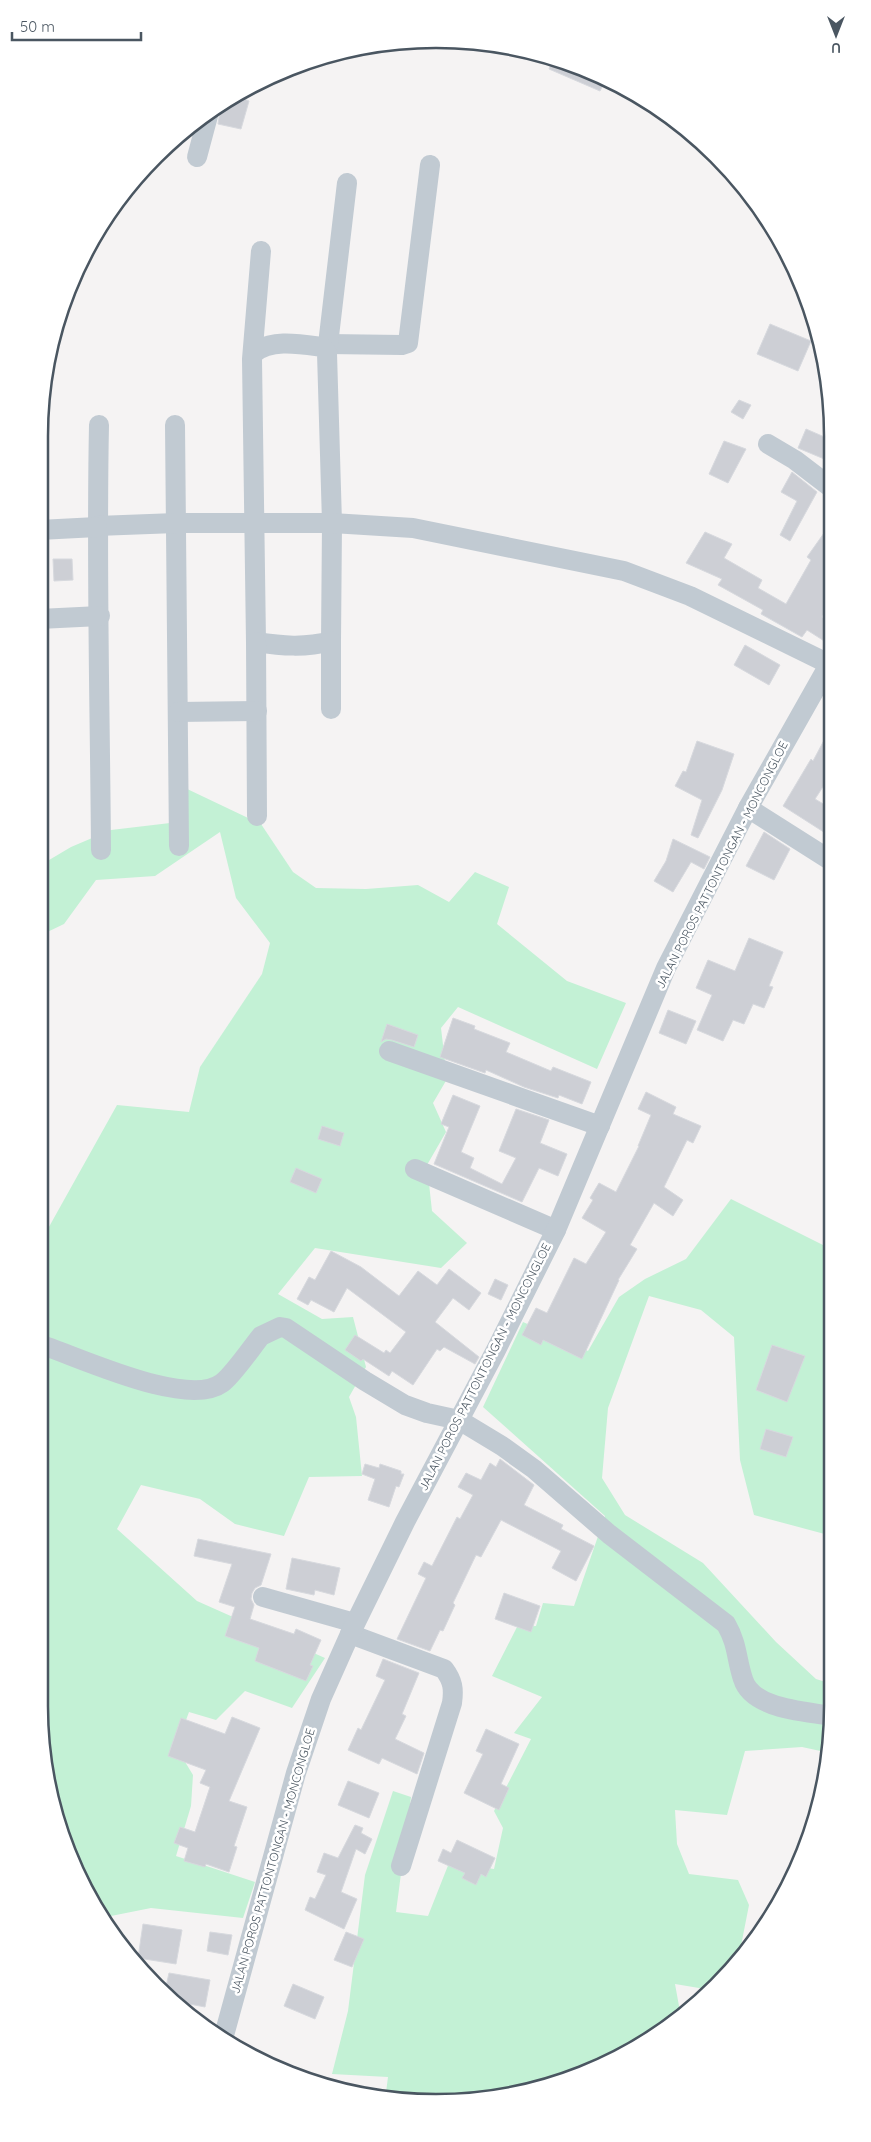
<svg xmlns="http://www.w3.org/2000/svg" width="871" height="2142" font-family="Quicksand,sans-serif">
<rect width="100%" height="100%" fill="#f5f3f3"/>
<g fill="#c3f1d5">
<polygon points="183,787 261,824 293,872 316,888 366,889 418,885 449,902 475,872 509,887 497,924 567,981 626,1003 597,1069 458,1007 441,1028 447,1079 433,1103 446,1132 427,1165 432,1211 467,1243 441,1268 315,1248 278,1294 322,1319 353,1317 366,1367 349,1397 356,1417 362,1476 309,1477 284,1536 235,1524 200,1499 141,1485 117,1529 197,1601 325,1658 292,1708 245,1691 216,1720 189,1712 176,1747 193,1775 191,1806 176,1856 255,1882 243,1918 151,1908 111,1916 99,1914 92,1905 60,1834 39,1706 39,1231 45,1234 117,1105 189,1112 200,1067 262,974 270,943 236,898 220,832 155,876 96,880 64,924 39,936 39,866 71,847 111,830 187,821"/>
<polygon points="731,1199 831,1249 832,1536 754,1515 740,1460 734,1337 701,1310 649,1296 608,1408 602,1478 625,1515 703,1563 776,1642 816,1679 832,1684 832,1706 825,1752 802,1747 745,1751 727,1815 675,1810 677,1844 689,1874 738,1880 749,1905 738,1961 711,1990 675,1984 681,2017 634,2050 513,2096 385,2100 388,2077 332,2074 348,2011 365,1875 393,1791 411,1797 396,1912 428,1916 449,1863 494,1869 503,1828 494,1811 531,1739 514,1733 542,1697 492,1676 517,1627 536,1626 543,1603 574,1606 605,1516 483,1407 523,1322 588,1351 619,1297 645,1279 686,1259"/>
</g>
<g fill="#cdcfd5" stroke="#d7d9de">
<polygon points="554,58 563,60 605,81 600,91 549,69"/>
<polygon points="235,95 249,101 241,129 218,124 221,104"/>
<polygon points="770,324 811,341 798,371 757,354"/>
<polygon points="739,400 751,405 743,419 731,412"/>
<polygon points="806,429 829,439 829,461 798,448"/>
<polygon points="724,441 746,449 728,483 709,474"/>
<polygon points="792,472 817,492 790,541 780,535 797,501 781,492"/>
<polygon points="829,526 829,605 822,617 829,621 829,644 807,630 802,637 761,614 763,610 718,585 722,579 686,563 705,532 732,544 724,558 762,580 758,588 786,604 811,560 807,557"/>
<polygon points="53,559 72,559 73,580 54,581"/>
<polygon points="745,645 780,665 769,685 734,665"/>
<polygon points="830,729 830,776 815,799 830,808 830,836 783,806 811,759 813,761"/>
<polygon points="697,741 734,754 722,790 698,838 691,835 702,800 675,786 683,771 686,772"/>
<polygon points="764,832 790,849 774,880 746,866"/>
<polygon points="673,839 710,857 704,869 691,862 673,892 654,881 666,861"/>
<polygon points="749,938 783,952 769,986 773,987 764,1008 753,1004 744,1024 733,1020 723,1041 697,1030 712,995 696,988 708,960 735,971"/>
<polygon points="668,1010 696,1021 686,1044 659,1033"/>
<polygon points="453,1018 475,1026 474,1029 510,1043 506,1052 551,1071 553,1067 591,1082 582,1104 559,1095 558,1098 524,1087 486,1070 485,1073 440,1057"/>
<polygon points="387,1024 418,1035 414,1047 392,1040 386,1039 381,1042"/>
<polygon points="646,1092 676,1107 673,1114 701,1126 693,1143 687,1140 664,1187 683,1200 673,1216 654,1203 630,1245 637,1249 618,1280 619,1280 582,1359 543,1340 541,1345 522,1335 536,1308 547,1313 574,1258 586,1264 606,1232 582,1218 593,1200 590,1198 599,1183 616,1192 639,1146 638,1146 651,1115 638,1109"/>
<polygon points="453,1095 480,1106 461,1152 474,1158 470,1168 502,1184 516,1158 499,1151 516,1109 549,1120 540,1143 567,1154 558,1176 539,1168 522,1202 434,1164 449,1127 441,1124"/>
<polygon points="322,1126 344,1133 340,1146 318,1139"/>
<polygon points="296,1168 322,1179 316,1193 290,1182"/>
<polygon points="331,1251 361,1267 399,1296 418,1271 437,1285 449,1269 481,1293 469,1310 453,1298 435,1322 479,1357 475,1364 444,1347 440,1351 437,1349 413,1385 392,1371 389,1376 363,1359 361,1361 345,1350 355,1335 384,1353 386,1350 390,1353 406,1332 347,1288 334,1312 311,1300 308,1305 297,1299 309,1277 315,1280"/>
<polygon points="495,1279 508,1285 501,1300 488,1294"/>
<polygon points="772,1345 805,1356 787,1402 756,1390"/>
<polygon points="766,1429 793,1437 786,1457 760,1449"/>
<polygon points="500,1459 534,1485 524,1505 563,1525 561,1529 594,1546 576,1581 552,1568 561,1551 501,1520 481,1557 476,1555 453,1603 455,1605 443,1631 440,1630 430,1651 397,1639 426,1578 418,1574 424,1562 432,1566 457,1517 460,1519 473,1495 458,1487 466,1473 481,1480 490,1463 496,1467"/>
<polygon points="365,1464 379,1468 380,1464 401,1471 401,1474 404,1474 399,1487 396,1486 389,1507 368,1500 375,1479 362,1474"/>
<polygon points="198,1539 271,1554 261,1585 255,1588 252,1593 251,1599 254,1605 250,1619 294,1634 296,1629 321,1640 310,1665 313,1666 306,1681 255,1661 259,1648 225,1636 235,1607 219,1602 232,1564 194,1556"/>
<polygon points="292,1558 340,1568 334,1595 315,1590 314,1595 286,1589"/>
<polygon points="504,1593 540,1606 531,1632 495,1619"/>
<polygon points="383,1659 419,1673 402,1714 406,1716 395,1739 424,1753 417,1774 382,1758 379,1764 348,1750 358,1728 361,1730 385,1680 376,1676"/>
<polygon points="232,1717 260,1728 229,1801 247,1807 234,1846 237,1847 229,1872 206,1864 205,1867 184,1861 188,1848 174,1843 180,1827 195,1832 210,1787 200,1783 206,1770 168,1756 181,1718 225,1734"/>
<polygon points="486,1729 519,1744 501,1784 509,1788 499,1810 464,1793 483,1754 476,1751"/>
<polygon points="348,1781 379,1793 369,1818 338,1805"/>
<polygon points="355,1825 363,1828 361,1833 372,1839 365,1854 356,1849 341,1892 357,1899 344,1929 305,1910 310,1897 315,1899 326,1875 317,1872 324,1853 338,1858"/>
<polygon points="457,1840 495,1858 486,1877 481,1874 476,1885 462,1878 465,1873 438,1861 443,1849 451,1853"/>
<polygon points="143,1924 182,1930 176,1964 138,1958"/>
<polygon points="210,1932 232,1935 228,1955 207,1951"/>
<polygon points="346,1932 364,1939 352,1967 334,1960"/>
<polygon points="169,1973 210,1980 205,2007 179,2002 165,1991"/>
<polygon points="293,1984 324,1997 315,2019 284,2006"/>
</g>
<g fill="none" stroke-linecap="round" stroke-linejoin="round">
<g stroke="#c1cad2" stroke-width="20">
<polyline points="197,157 209,112"/>
<polyline points="328,344 402,345 408,343 430,165"/>
<polyline points="327,353 347,183"/>
<path d="M253,354c16,-16 48,-10 69,-7l5,6 5,170 -1,118c-26,7 -49,5 -75,1l-4,-283 9,-108"/>
<path d="M99,425c-3,141 1,283 2,425"/>
<polyline points="175,425 179,846"/>
<polyline points="768,444 795,460 829,486"/>
<polyline points="97,526 176,523 332,523 413,528 624,571 690,596 829,664"/>
<polyline points="39,530 97,527"/>
<polyline points="39,619 100,616"/>
<polyline points="331,641 331,709"/>
<polyline points="256,642 257,816"/>
<polyline points="178,712 257,711"/>
<polyline points="748,808 830,860"/>
<polyline points="389,1051 600,1126"/>
<polyline points="415,1169 556,1230"/>
<path d="M39,1344c38,12 148,65 183,39 11,-8 30,-36 39,-47l19,-9 6,1 79,53 40,24 22,8 32,7 43,26 32,23 75,65 117,90c12,21 10,34 17,55 9,30 61,32 88,37"/>
<polyline points="263,1597 355,1623"/>
<path d="M350,1634l94,35c9,12 10,20 8,34l-51,163"/>
<polyline points="223,2039 296,1773 321,1699 350,1634 405,1522 496,1350 556,1230 666,968 748,808 830,663"/>
</g>
</g>
<g text-anchor="middle" stroke-width="5" stroke-linejoin="round" paint-order="stroke">
<g font-size="12" fill="#4a5661" stroke="#fff">
<text transform="translate(722 865) rotate(-63)" y="4">JALAN POROS PATTONTONGAN - MONCONGLOE</text>
<text transform="translate(485 1367) rotate(-63)" y="4">JALAN POROS PATTONTONGAN - MONCONGLOE</text>
<text transform="translate(273 1861) rotate(-74)" y="4">JALAN POROS PATTONTONGAN - MONCONGLOE</text>
</g>
</g>
<path d="M0 0H871V2142H0ZM436 48H436A388 388 0 0 1 824 436V1706A388 388 0 0 1 436 2094H436A388 388 0 0 1 48 1706V436A388 388 0 0 1 436 48Z" fill="#fff" fill-rule="evenodd"/>
<path fill="none" stroke="#4a5661" stroke-width="2.5" d="M436 48H436A388 388 0 0 1 824 436V1706A388 388 0 0 1 436 2094H436A388 388 0 0 1 48 1706V436A388 388 0 0 1 436 48Z"/>
<g transform="translate(836 35) rotate(180)" stroke="#ffffff" stroke-width="4" paint-order="stroke">
<path d="M0-4L9 19L0 12L-9 19Z" fill="#4a5661"/>
<text y="-8" font-size="14" font-weight="bold" text-anchor="middle" fill="#4a5661">U</text>
</g>
<path d="M12 32v8h129v-8" fill="none" stroke="#4a5661" stroke-width="2.5"/>
<text x="20" y="32" font-size="15" fill="#4a5661" stroke="#ffffff" stroke-width="4" paint-order="stroke">50 m</text>
</svg>
